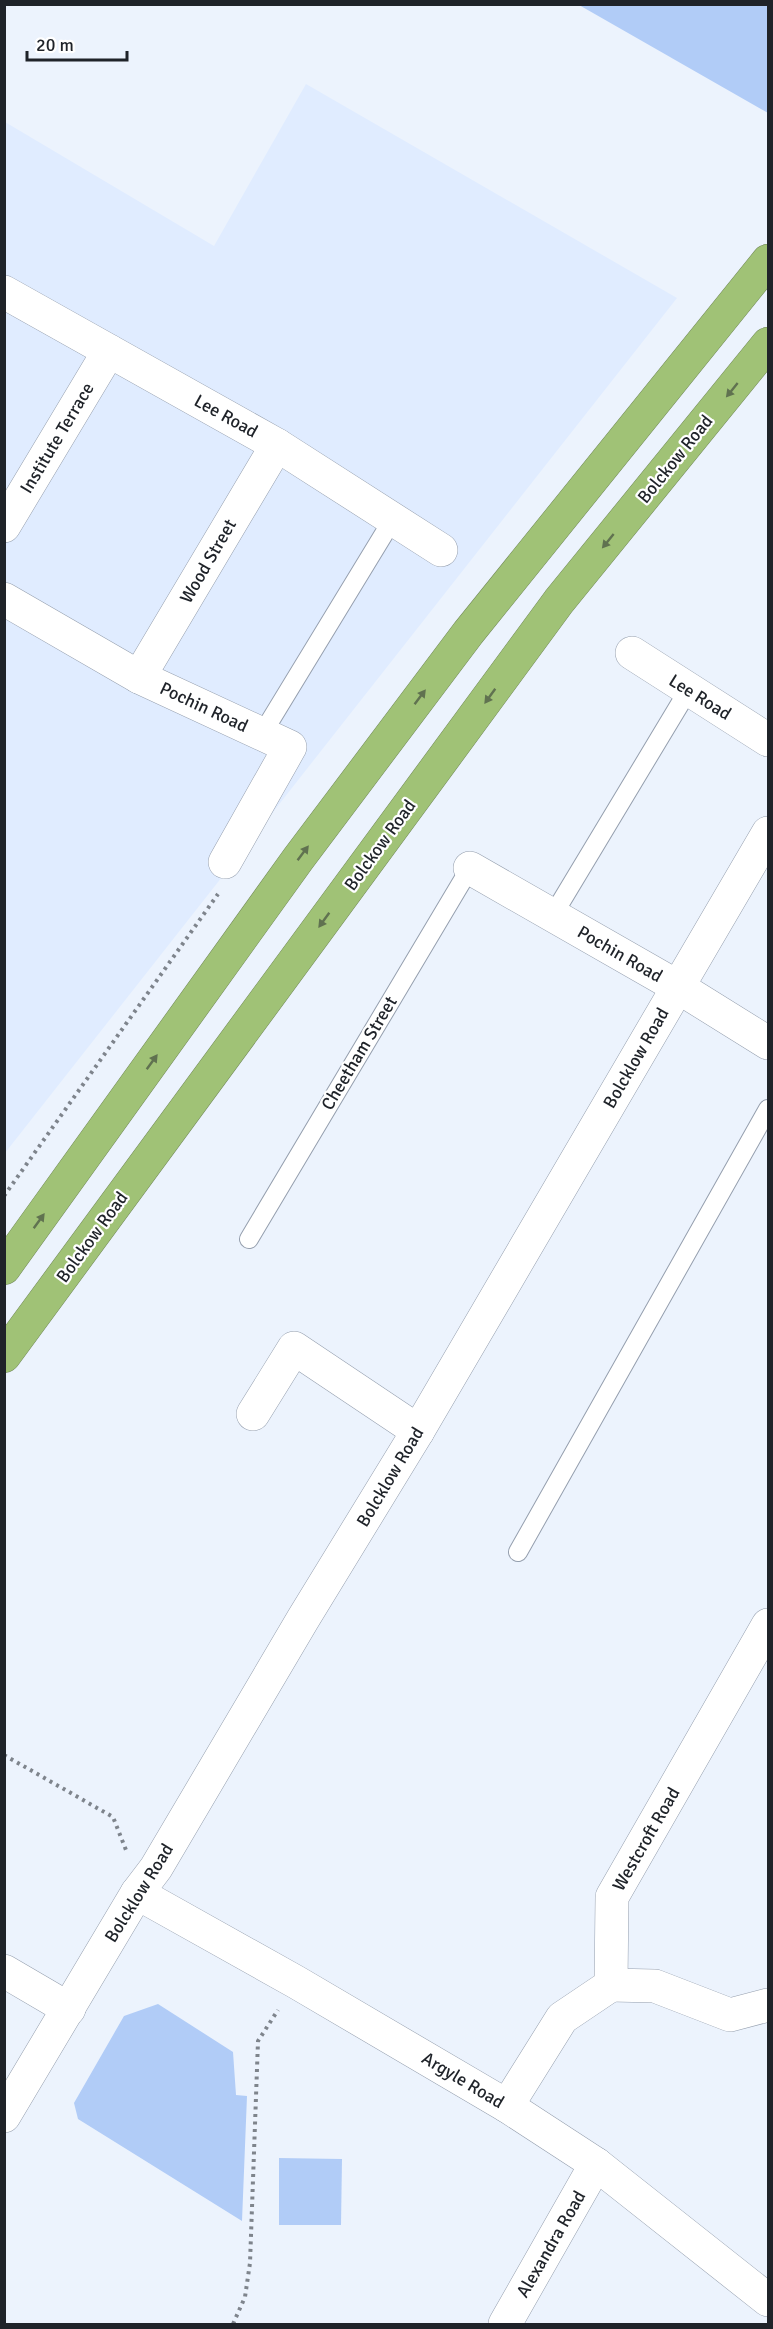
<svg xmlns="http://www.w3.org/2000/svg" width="773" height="2329" font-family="Signika,sans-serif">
<rect width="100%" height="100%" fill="#ecf3fd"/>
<polygon fill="#e0ecff" points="306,84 677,298 5,1153 5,122 214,246"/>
<g fill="#b1ccf7">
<polygon points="579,5 768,5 768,113"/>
<polygon points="158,2004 233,2052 236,2095 247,2096 242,2221 78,2119 74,2103 124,2016"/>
<polygon points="279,2158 342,2159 341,2225 279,2225"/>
</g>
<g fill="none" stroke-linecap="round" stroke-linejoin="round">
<defs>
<g id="lane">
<polyline points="262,734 393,519"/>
<polyline points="553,915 689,689"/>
<polyline points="249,1239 470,868"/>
<polyline points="518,1552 768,1109"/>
</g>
<g id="street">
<polyline points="4,292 277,445 441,550"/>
<polyline points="4,526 109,351"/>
<polyline points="4,599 139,677 290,747 225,862"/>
<polyline points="632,653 768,740"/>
<polyline points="139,677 277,445"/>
<polyline points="470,868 678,987 768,1043"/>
<polyline points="253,1414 294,1348 418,1431"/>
<polyline points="137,1893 296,1982 507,2106 596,2164 768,2300"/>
<polyline points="4,1971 69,2009"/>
<polyline points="611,1985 655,1986 730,2015 768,2005"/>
<polyline points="507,2106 562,2018 611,1985 612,1897 768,1625"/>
<polyline points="4,2116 137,1893 156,1868 303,1619 418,1431 768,833"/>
<polyline points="505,2324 596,2164"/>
</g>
<g id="highway">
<polyline points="4,1268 298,859 468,633 768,261"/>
<polyline points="4,1356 559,601 768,344"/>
</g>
</defs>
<use href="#lane" stroke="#959fae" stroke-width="20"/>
<use href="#street" stroke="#959fae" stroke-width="34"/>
<use href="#highway" stroke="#738a5b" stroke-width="34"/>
<g stroke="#7e848c" stroke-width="4" stroke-dasharray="3 4.5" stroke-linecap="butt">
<polyline points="4,1196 218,894"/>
<polyline points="4,1755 113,1817 126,1850"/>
<polyline points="233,2324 245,2297 250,2263 258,2041 278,2010"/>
</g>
<use href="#lane" stroke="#fff" stroke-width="18"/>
<use href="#street" stroke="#fff" stroke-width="33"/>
<use href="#highway" stroke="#a0c276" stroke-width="33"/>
</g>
<defs><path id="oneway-solid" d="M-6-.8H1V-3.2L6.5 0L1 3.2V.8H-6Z" transform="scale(1.5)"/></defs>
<g fill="#607250">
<use href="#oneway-solid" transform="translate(732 390) rotate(129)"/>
<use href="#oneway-solid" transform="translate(608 541) rotate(129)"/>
<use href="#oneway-solid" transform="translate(490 696) rotate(126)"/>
<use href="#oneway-solid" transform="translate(420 697) rotate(-53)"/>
<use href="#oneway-solid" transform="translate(303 853) rotate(-53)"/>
<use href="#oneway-solid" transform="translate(324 920) rotate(126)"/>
<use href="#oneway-solid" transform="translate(152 1062) rotate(-54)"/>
<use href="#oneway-solid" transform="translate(39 1221) rotate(-54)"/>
</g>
<g text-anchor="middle" stroke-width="4.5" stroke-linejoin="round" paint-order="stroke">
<g font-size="18" fill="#1f2329" stroke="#fff">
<text transform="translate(226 416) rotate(29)" y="6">Lee Road</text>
<text transform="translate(57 438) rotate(-59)" y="6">Institute Terrace</text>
<text transform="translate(675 459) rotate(-51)" y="6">Bolckow Road</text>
<text transform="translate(208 561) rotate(-60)" y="6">Wood Street</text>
<text transform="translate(700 697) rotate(32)" y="6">Lee Road</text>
<text transform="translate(204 707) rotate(25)" y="6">Pochin Road</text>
<text transform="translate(380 845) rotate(-54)" y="6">Bolckow Road</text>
<text transform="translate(620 954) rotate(30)" y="6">Pochin Road</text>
<text transform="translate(359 1053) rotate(-59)" y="6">Cheetham Street</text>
<text transform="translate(636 1058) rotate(-60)" y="6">Bolcklow Road</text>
<text transform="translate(92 1237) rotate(-54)" y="6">Bolckow Road</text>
<text transform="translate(390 1477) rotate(-59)" y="6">Bolcklow Road</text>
<text transform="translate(646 1839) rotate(-60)" y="6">Westcroft Road</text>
<text transform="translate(139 1893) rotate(-58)" y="6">Bolcklow Road</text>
<text transform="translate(463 2080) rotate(31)" y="6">Argyle Road</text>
<text transform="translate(551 2244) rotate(-60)" y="6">Alexandra Road</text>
</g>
</g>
<rect width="773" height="2329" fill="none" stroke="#1f2329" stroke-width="12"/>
<path d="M27 51v9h100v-9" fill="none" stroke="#1f2329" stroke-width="3"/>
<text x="36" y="51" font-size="18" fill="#1f2329" stroke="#ffffff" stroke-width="4.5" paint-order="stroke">20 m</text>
</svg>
